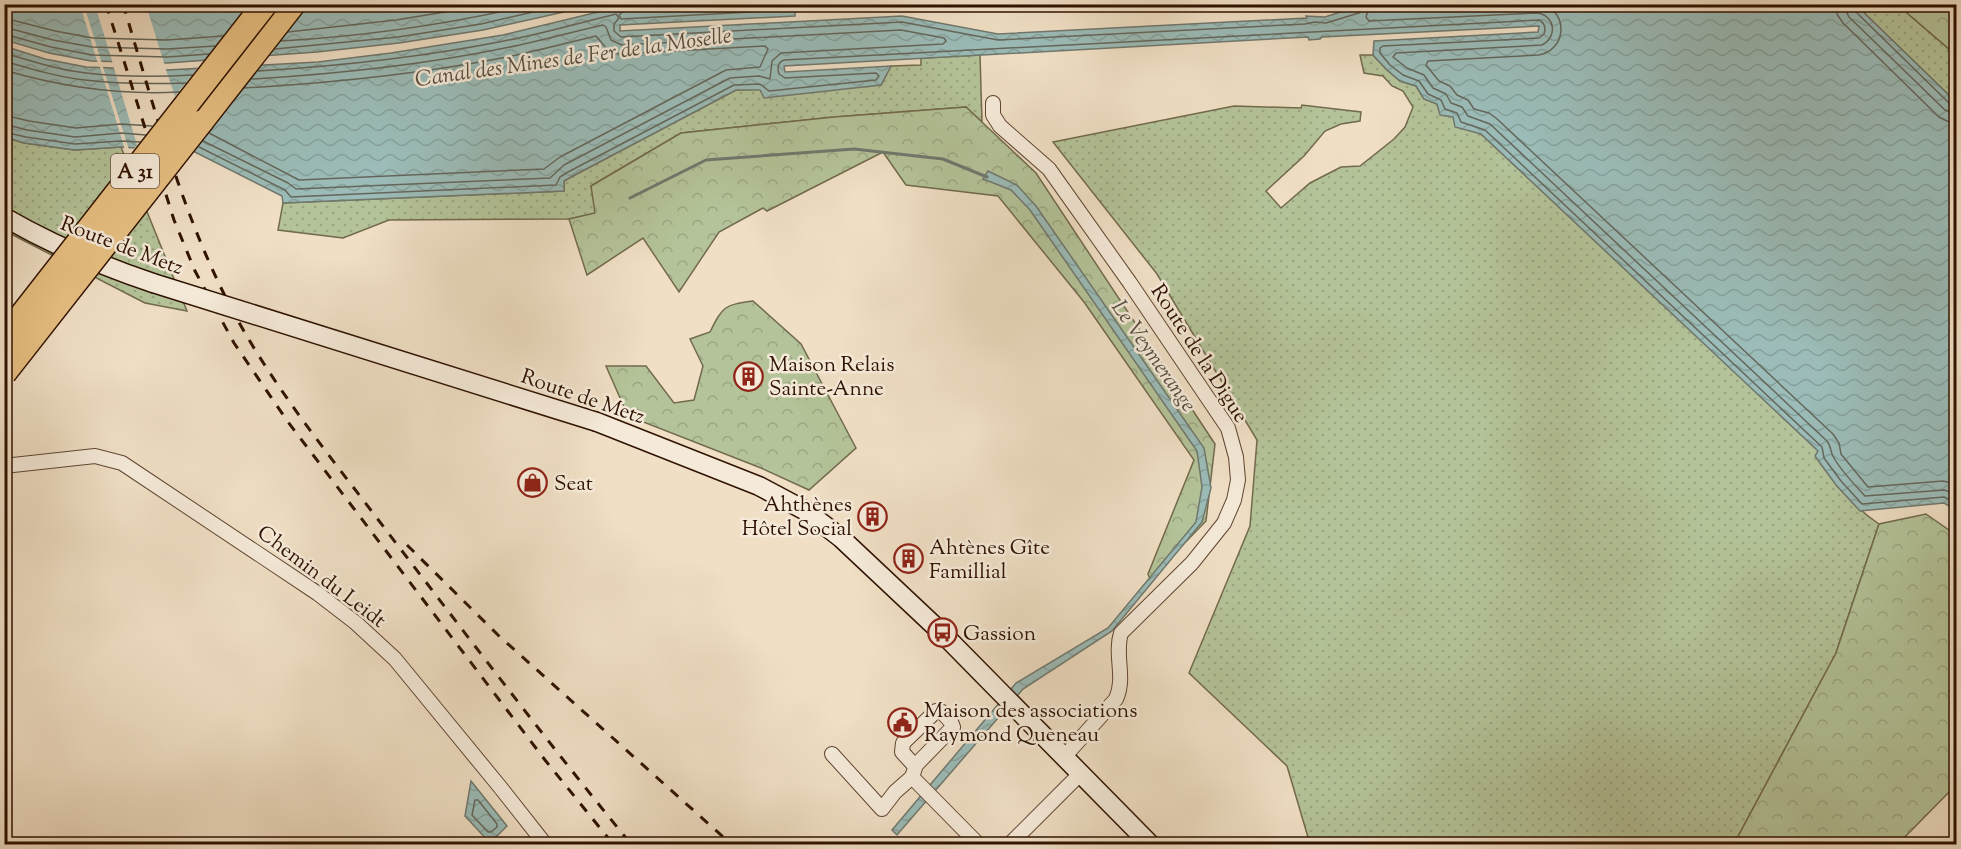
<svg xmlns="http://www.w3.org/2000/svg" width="1961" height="849" font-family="'Sorts Mill Goudy',serif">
<defs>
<pattern id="grass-dots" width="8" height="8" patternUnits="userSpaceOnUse" patternTransform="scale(1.5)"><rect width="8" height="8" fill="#b4c399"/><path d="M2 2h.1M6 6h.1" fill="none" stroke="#9ba682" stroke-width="1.8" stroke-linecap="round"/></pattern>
<pattern id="forest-crowns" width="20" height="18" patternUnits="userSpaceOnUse" patternTransform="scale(1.5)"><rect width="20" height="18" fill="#b4c399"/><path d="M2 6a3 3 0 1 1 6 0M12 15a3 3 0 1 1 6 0" fill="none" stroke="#9ba682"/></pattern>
<pattern id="water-waves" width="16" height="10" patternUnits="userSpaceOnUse" patternTransform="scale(1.5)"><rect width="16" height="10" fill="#9bbcb8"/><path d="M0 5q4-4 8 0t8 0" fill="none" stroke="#86a19c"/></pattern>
</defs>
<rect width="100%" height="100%" fill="#f0dfc5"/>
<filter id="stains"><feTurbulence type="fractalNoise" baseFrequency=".00333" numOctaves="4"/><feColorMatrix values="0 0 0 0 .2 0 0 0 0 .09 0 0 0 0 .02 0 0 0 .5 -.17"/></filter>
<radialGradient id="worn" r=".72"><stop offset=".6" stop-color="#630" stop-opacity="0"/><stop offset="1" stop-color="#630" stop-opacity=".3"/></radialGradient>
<g fill="url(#grass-dots)" stroke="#726a4c" stroke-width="1.5">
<polygon points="1856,5 1908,5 1907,13 1956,55 1956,102"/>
<polygon points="980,55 982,122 966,107 834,117 681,133 591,186 596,213 569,219 389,220 343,238 278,230 283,203 564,191 564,181 571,177 736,90 881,85 891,66 921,65 921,58"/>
<path d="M1360,55h13l13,14 14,12 16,5 8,13 13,5 16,13 28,17 338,317 -3,6c18,26 36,49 63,67l-43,129 -102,191h-424l-23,-78 -98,-93 61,-147 7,-86 -100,-166 -104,-132 181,-36 67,2 1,-3 59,7 -1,9 -19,3 -16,7 -21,25 -38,35 15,17 29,-25 31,-16 19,-1 34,-27 11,-12 8,-20 -10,-16 -11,-5 -9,-10 -19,-3z"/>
<polygon points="4,137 24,143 75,150 121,147 187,311 145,303 5,231"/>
</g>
<g fill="url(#forest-crowns)" stroke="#726a4c" stroke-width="1.5">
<polygon points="1908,5 1956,5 1956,55 1907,13"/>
<polygon points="966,107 1036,173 1215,444 1206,521 1150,579 1148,574 1194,460 1084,302 998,196 906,185 883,152 767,211 763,208 719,232 679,292 643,238 587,275 569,219 595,213 591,186 681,133 834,117"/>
<path d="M753,301l48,43 55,104 -47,42 -48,-22 -133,-52 -22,-50h40l28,37 20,-3 9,-34 -13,-27 20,-7c13,-26 14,-27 43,-31z"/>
<polygon points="1926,514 1956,535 1956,785 1898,844 1734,844 1836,653 1879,524"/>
</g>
<g fill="url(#water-waves)" stroke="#70786e" stroke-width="1.5">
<polygon points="631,4 795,5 795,16 620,25 620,31 902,16 998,34 1307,18 1306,16 1325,17 1365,4 1856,5 1956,102 1956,510 1944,503 1860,511 1836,485 1815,456 1818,451 1481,134 1455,127 1453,117 1440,115 1437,104 1424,99 1416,86 1400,81 1386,69 1373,55 1374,41 1538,32 1539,26 1322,37 1320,39 1309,40 1308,37 784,66 785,72 891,66 881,85 764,98 760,90 736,90 571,177 564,181 564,191 283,203 282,196 195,152 121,147 75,150 24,143 5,137 4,46 45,59 86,67 167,70 318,62 391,53 503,35"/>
<polygon points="4,5 595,5 483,30 399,43 317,52 167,63 91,61 49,53 5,40"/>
<polygon points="988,171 1017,185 1036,206 1204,448 1211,488 1202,522 1112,631 1023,689 897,835 892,830 1016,683 1108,628 1196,522 1202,487 1197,451 1030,210 1011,190 983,179"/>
<polygon points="471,781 507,826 490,843 465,816"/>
</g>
<g fill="#f0dfc5">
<polygon points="80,5 84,5 102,64 98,64"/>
<polygon points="95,5 146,5 165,66 113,64"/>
<polygon points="232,63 193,150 194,152 190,154 133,150 137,145 113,65 165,67 175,96 200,65"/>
<polygon points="99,64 102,64 129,150 125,150"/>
</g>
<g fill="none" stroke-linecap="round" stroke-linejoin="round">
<g stroke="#65675c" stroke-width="1.5">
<polyline points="626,4 625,10 619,15 621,19 786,10 789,4"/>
<polyline points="633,4 634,9 636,11 753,4"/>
<path d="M1370,4l-4,13 3,4 168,-8c18,2 21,24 5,32l-146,8 -3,4 14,11 17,7 9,13 13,6 5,9 11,4 6,9 22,8 337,317c5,6 3,12 7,17 8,14 20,26 31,38l79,-6 12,4"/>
<polyline points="1379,4 1380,9 1382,11 1520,4"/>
<path d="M1543,4c26,10 23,46 -4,51l-111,6 -2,4 13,16 11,5 7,9 11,5 6,9 15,4 7,5 337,316 6,9 2,11 27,33 75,-6 13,3"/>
<polyline points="1836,4 1837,14 1843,23 1939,117 1947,121 1956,123"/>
<polyline points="1845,4 1846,11 1849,17 1945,110 1956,114"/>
<polyline points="1852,4 1855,11 1950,104 1956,106"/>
<polyline points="4,18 55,31 93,38 167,40 223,36"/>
<polyline points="4,27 53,40 92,47 167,49 215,46"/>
<polyline points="288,32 396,20 494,4"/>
<polyline points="4,34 51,47 92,55 167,57 209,54"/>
<path d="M281,41c85,-5 170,-17 254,-37"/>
<polyline points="275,49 398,37 481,24 568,4"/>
<path d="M4,53c27,8 54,17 82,20 35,4 72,4 107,2"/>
<path d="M4,61c27,8 54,16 81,19 33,4 68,4 101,3"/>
<path d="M4,70c57,17 116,25 175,22"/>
<path d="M258,71c82,-5 165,-14 246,-30 38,-7 75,-18 112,-27l3,4 -5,6v7l7,6 281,-15 96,18 307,-16 10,-2 11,1 33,-10 3,-4 1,-5"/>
<polyline points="4,115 29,121 76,128 121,124 152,126"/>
<polyline points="4,124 27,130 75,137 121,133 146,135"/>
<polyline points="4,132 26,137 75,144 121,141 140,142"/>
<path d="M209,133l90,47 245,-11 16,-12 166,-87 34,-3 8,-18 -3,-3 -146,8 -13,-6 -10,-12c-30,7 -59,15 -89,21 -87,17 -175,26 -263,31"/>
<path d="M203,141l85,42 8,6 254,-11 14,-13 166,-87 29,-2 11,3 2,-18 9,-8 162,-9 3,-3 -2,-3 -43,-8 -279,15 -11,-5 -5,-13 -3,-2c-32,7 -65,17 -98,23 -83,17 -168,26 -253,31"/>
<path d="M199,147l86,43 6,7 265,-12 4,-8 8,-5 166,-87 26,-1 9,7 107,-11 3,-4 -3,-3 -91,5 -6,-4c-2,-6 -1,-12 5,-14l755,-40c6,3 7,8 5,14l-5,4 -156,8 -3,2v5l10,12 13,10 16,6 9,13 13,6 4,9 12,4 4,9 24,8 337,317 2,11 17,23 21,23 82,-7 12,6"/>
<polygon points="475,800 478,800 497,824 497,827 491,832 488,832 472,815"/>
</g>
<polyline stroke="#70786e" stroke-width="3" points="630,198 706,160 854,149 943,159 987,177"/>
<defs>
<g id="minor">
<path d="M993,103v12l7,11 49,43 81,114 98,145 8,29 2,23 -4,20 -10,23 -32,40 -71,70c-7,22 5,44 -5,66l-51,57"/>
<polyline points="4,466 95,456 122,463 317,593 356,623 395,659 500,787 545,844"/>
<polyline points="832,754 882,809 895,792 912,777 978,844"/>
<polyline points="912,777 916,765 953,727 951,722 942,712 936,711 903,743 902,752 913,764 916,765"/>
<polyline points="1010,844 1081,773"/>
</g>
<g id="secondary">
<path d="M4,217c47,27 98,49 149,66"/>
<polyline points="597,422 759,486 806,511 841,538 942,633 1150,844"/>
</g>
<polyline id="motorway" points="200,123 293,4"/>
</defs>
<use href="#minor" stroke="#5f4531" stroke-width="16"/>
<use href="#secondary" stroke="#2f1200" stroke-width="21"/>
<use href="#motorway" stroke="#2f1200" stroke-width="27"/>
<use href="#minor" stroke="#f5ead9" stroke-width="14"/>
<use href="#secondary" stroke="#f5ead9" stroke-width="18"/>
<use href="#motorway" stroke="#e8c082" stroke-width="24"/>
<g stroke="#2f1200" stroke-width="3" stroke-dasharray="10 10" stroke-linecap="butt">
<polyline points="106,4 174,220 195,271 234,343 288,422 545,760 613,844"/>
<path d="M123,4c30,99 56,200 102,292 43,86 106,161 164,238 80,104 159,209 242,310"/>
<polyline points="407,545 498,635 731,844"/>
</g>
<defs>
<polyline id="secondary-bridge" points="153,283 597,422"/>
<g id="motorway-bridge">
<polyline points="4,338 265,4"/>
<polyline points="4,373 200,123"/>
</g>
</defs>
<use href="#secondary-bridge" stroke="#2f1200" stroke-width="21" stroke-linecap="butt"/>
<use href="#motorway-bridge" stroke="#2f1200" stroke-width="27" stroke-linecap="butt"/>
<use href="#secondary-bridge" stroke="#f5ead9" stroke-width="18"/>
<use href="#motorway-bridge" stroke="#e8c082" stroke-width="24"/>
</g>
<defs>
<symbol id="building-ring" viewBox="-11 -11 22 22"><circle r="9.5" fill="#f5ead9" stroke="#8f2418" stroke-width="1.5"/><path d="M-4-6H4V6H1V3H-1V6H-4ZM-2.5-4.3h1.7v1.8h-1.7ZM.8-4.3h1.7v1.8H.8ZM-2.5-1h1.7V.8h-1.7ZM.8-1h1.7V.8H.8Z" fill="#8f2418"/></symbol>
<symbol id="shop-ring" viewBox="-11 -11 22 22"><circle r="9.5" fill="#f5ead9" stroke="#8f2418" stroke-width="1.5"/><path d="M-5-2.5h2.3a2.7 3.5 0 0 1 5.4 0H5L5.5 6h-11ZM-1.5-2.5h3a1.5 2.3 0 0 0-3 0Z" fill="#8f2418"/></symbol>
<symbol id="bus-ring" viewBox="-11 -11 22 22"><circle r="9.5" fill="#f5ead9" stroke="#8f2418" stroke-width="1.5"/><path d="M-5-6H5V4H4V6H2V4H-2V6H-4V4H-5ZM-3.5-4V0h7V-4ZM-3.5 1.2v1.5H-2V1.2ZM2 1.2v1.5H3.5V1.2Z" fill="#8f2418"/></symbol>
<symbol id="civic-ring" viewBox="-11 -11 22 22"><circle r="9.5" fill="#f5ead9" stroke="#8f2418" stroke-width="1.5"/><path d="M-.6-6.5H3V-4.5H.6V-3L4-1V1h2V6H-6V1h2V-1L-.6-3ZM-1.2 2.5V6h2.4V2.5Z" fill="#8f2418"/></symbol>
</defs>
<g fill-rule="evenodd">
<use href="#building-ring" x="732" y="360" width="33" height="33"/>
<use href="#shop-ring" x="516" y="466" width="33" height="33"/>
<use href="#building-ring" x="856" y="500" width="33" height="33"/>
<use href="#building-ring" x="892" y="542" width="33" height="33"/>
<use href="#bus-ring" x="926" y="616" width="33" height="33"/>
<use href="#civic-ring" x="886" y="706" width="33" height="33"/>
</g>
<g text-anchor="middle" stroke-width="5" stroke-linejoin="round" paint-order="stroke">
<rect fill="#f5ead9" stroke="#6a5341" stroke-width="1.5" x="111" y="154" width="48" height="34" rx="4.5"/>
<g font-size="20" font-weight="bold" fill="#2f1200">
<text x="135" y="178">A 31</text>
</g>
<g font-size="21" fill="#2f1200" stroke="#f5ead9">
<text transform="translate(122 245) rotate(21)" y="7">Route de Metz</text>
<text transform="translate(1200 353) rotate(57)" y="7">Route de la Digue</text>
<text transform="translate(583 396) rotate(19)" y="7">Route de Metz</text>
<text transform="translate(322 576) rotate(37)" y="7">Chemin du Leidt</text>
</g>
<g font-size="21" fill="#2f1200" stroke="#f5ead9" text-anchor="start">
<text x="769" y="371">Maison Relais<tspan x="769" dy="24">Sainte-Anne</tspan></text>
<text x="554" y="490">Seat</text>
<text x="852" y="511" text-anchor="end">Ahthènes<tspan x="852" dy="24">Hôtel Social</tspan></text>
<text x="929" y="554">Ahtènes Gîte<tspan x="929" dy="24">Famillial</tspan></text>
<text x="963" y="640">Gassion</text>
<text x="924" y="717">Maison des associations<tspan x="924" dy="24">Raymond Queneau</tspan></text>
</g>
<g font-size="22" font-style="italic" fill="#554e40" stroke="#f5ead9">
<text transform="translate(573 56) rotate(-8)" y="8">Canal des Mines de Fer de la Moselle</text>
<text transform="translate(1155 355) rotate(55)" y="8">Le Veymerange</text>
</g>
</g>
<rect width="1961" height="849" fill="none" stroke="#f0dfc5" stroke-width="24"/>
<rect x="6" y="6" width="1949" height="837" fill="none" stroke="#2f1200" stroke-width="3"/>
<rect x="12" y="12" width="1937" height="825" fill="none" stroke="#2f1200" stroke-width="1.5"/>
<rect width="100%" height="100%" filter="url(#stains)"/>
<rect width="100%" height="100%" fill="url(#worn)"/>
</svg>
